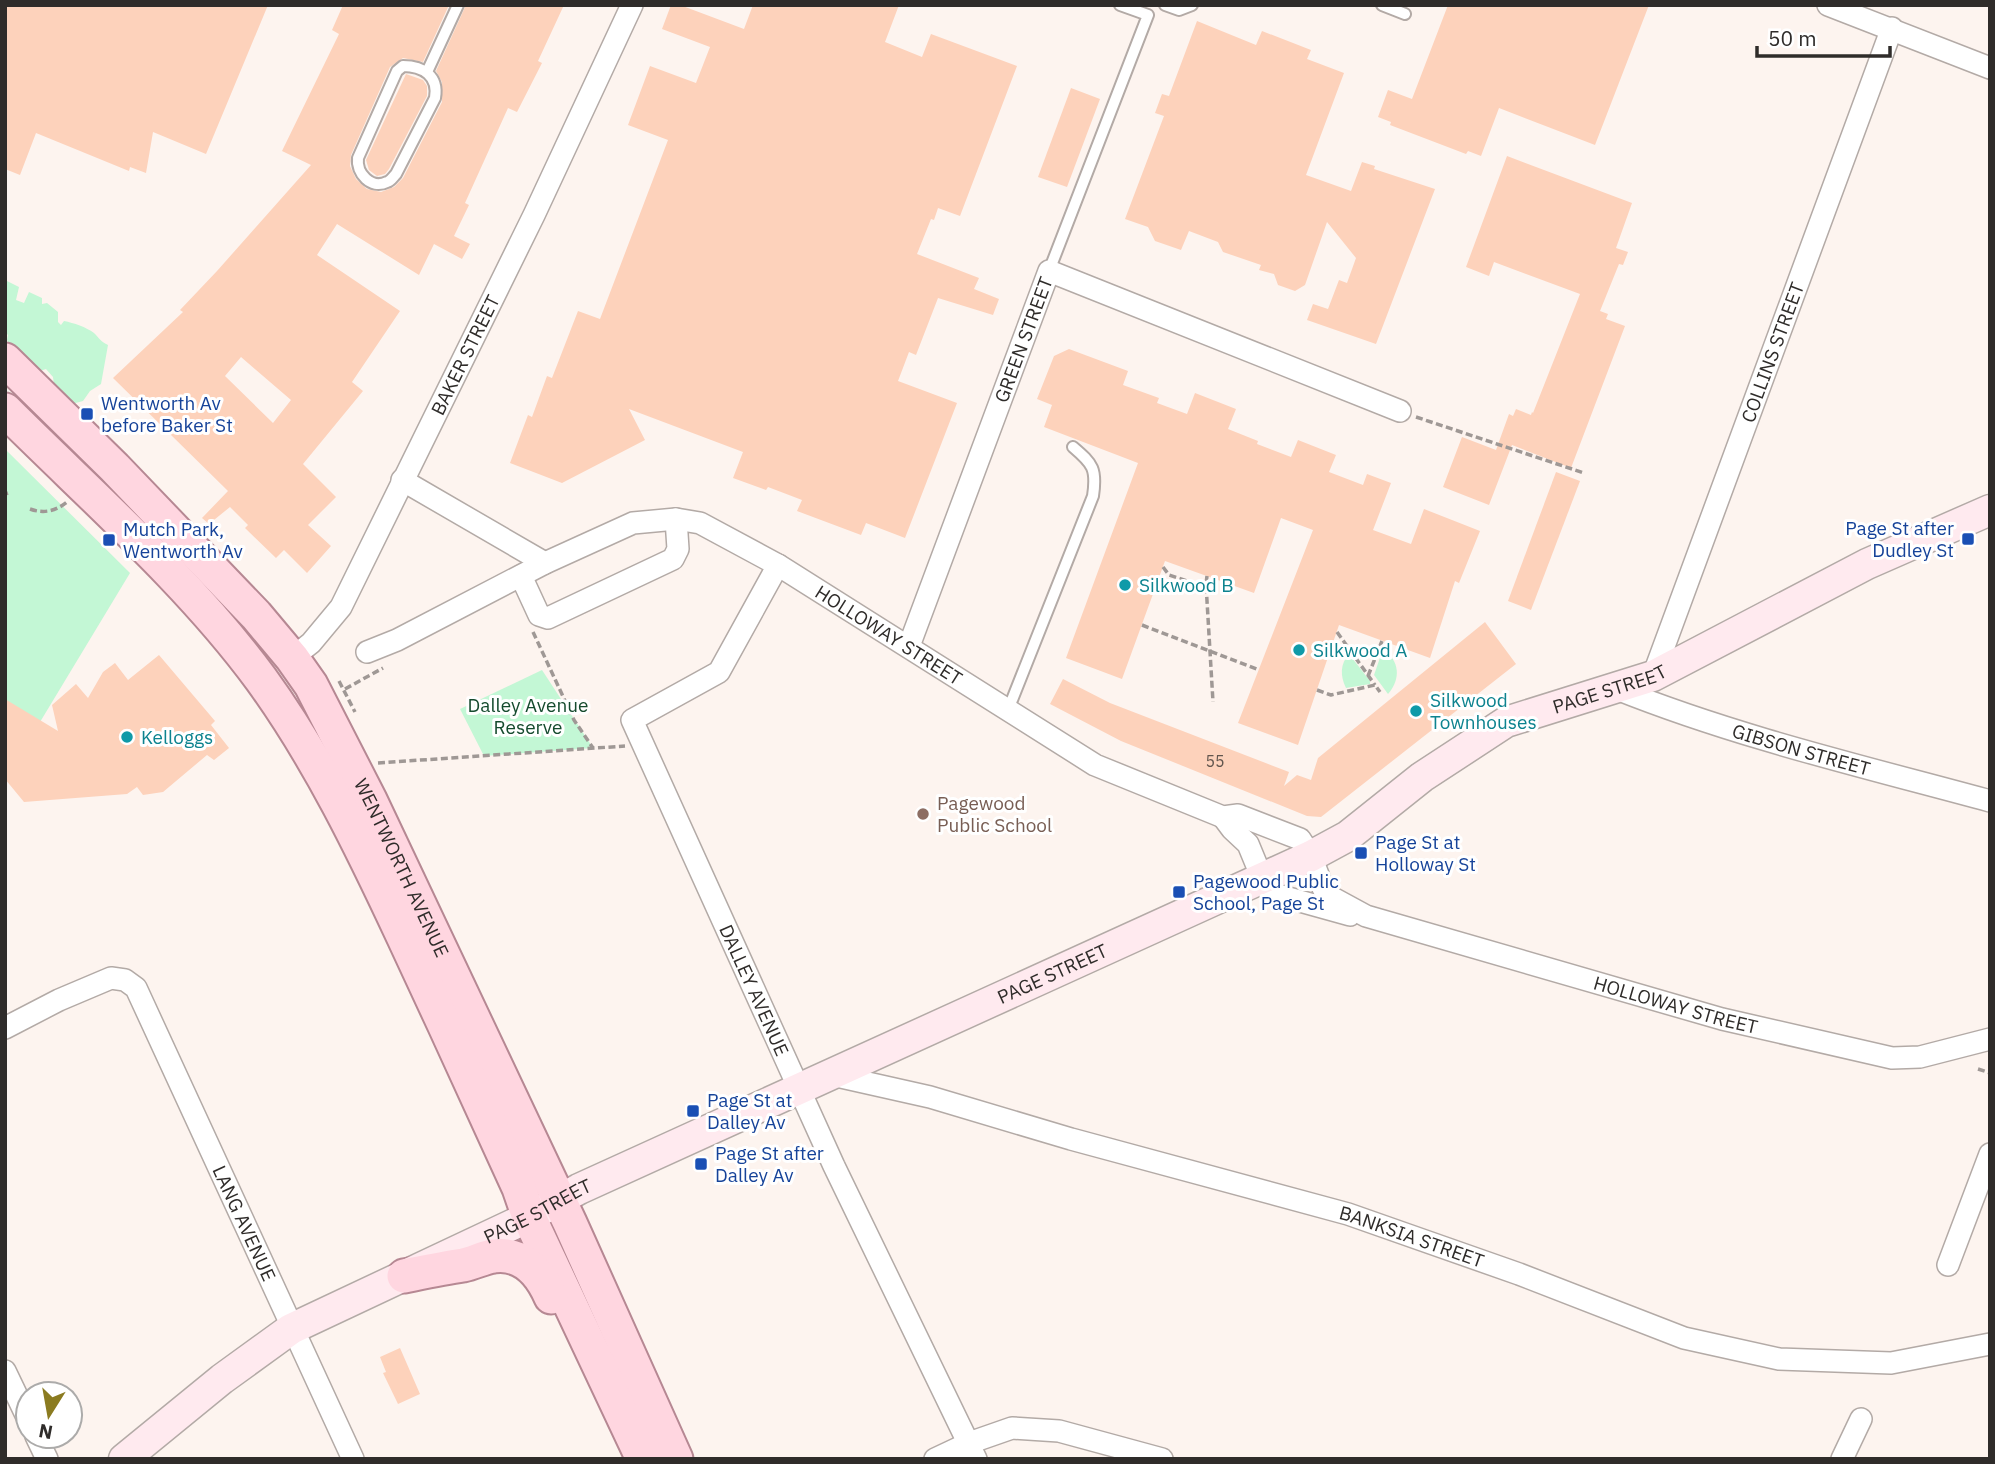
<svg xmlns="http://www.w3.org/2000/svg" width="1995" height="1464" font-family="'IBM Plex Sans',sans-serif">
<rect width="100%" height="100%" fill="#fdf4ef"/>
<g fill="#c3f7d5">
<path d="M5,280l14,7 -3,13 8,3 5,-11 13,6v6l5,-1 11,9v10l3,3 3,-4c10,2 22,6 30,12 5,5 7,9 14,12l-7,39 -11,7 -7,10 -11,3 -18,-19 -1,-8 -7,-8 -6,2 -30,-26 -3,-5 1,-5 -3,-3z"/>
<polygon points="5,449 130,573 5,780"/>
<path d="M1383,649c17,12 18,30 5,45l-14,-19z"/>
<path d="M1349,654l21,27v3l-24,4c-6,-12 -6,-24 3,-34z"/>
<polygon points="542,670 593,748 484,756 460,709"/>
</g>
<g fill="#fdd2bb" fill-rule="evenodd">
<polygon points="5,5 268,5 206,154 153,132 146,173 130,167 129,171 36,133 20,175 5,169"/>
<path d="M343,5h106l-26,57 -20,-4 -13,9 -39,88 -1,11 6,13 11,10 14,3 13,-5 9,-9 39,-76v-20l-6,-11 30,-66h98l-26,56 4,2 -25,49 -9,-4 -43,95 4,2 -15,31 16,8 -8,15 -28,-15 -15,31 -82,-51 -20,31 83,56 -48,71 11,9 -60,73 33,33 -28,28 23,21 -24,27 -23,-23 -8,8 -31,-30 3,-3 -18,-18 -21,17 -7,-6 26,-27 -115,-113 70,-66 -3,-2 37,-39 94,-106 -29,-14 57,-117 -7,-4zM241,357l50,43 -18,23 -48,-47z"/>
<polygon points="671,5 680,5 744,29 753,5 899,5 885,42 922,57 931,34 1017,66 960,216 938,208 934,220 931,219 917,254 979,278 974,289 999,299 993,315 938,298 916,355 909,352 898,381 957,403 905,538 866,523 861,535 797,511 802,500 768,487 766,490 733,478 743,452 629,409 645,440 562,483 510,463 528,415 532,417 547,376 552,378 578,311 600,319 668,140 628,125 650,66 696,83 710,47 662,29"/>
<polygon points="1448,5 1649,5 1595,145 1499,108 1481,156 1468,151 1466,154 1390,125 1391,122 1378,117 1388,90 1412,99"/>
<polygon points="1197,21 1256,45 1262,31 1311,50 1307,59 1344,73 1306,175 1351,191 1362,162 1375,166 1374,169 1435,189 1376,344 1307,320 1313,304 1328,309 1339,280 1347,283 1356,258 1327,222 1305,285 1295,291 1278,285 1274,274 1259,270 1261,265 1223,252 1218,242 1189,231 1181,250 1155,241 1148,227 1125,219 1164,116 1155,113 1162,94 1169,96"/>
<polygon points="406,74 423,80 427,86 427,96 389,169 385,174 377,176 369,170 366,160"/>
<polygon points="1071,88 1100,99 1067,187 1038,177"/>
<polygon points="1507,156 1632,203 1616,248 1628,252 1623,265 1619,264 1600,311 1608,314 1606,319 1625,326 1571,468 1512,445 1489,505 1443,487 1462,437 1496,450 1509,414 1513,416 1516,409 1531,415 1532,412 1533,413 1580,294 1494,262 1489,276 1466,267"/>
<polygon points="1069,349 1128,371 1123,385 1159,398 1157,403 1187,414 1195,393 1236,409 1228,429 1258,441 1257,444 1291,457 1298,440 1336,455 1329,472 1363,485 1367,474 1391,483 1373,530 1411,544 1424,509 1480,531 1459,583 1455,581 1430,658 1339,625 1298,745 1238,723 1313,530 1281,518 1254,593 1165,561 1122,679 1066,658 1138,463 1044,427 1052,405 1037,399 1054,356"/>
<polygon points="1556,472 1580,481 1531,610 1508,601"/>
<polygon points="1485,622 1516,664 1321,817 1307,816 1121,741 1050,704 1063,679 1110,703 1289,772 1284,786 1297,775 1311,780 1318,758"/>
<polygon points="159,655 215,721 211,725 229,748 214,760 207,755 163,792 143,795 137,787 127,794 24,802 5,779 5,699 58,731 52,705 76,684 88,698 103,672 115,663 128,680"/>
<polygon points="400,1348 420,1394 398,1404 383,1373 386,1372 380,1357"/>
</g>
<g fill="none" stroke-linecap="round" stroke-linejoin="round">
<defs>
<g id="lane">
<polyline points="1165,5 1179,10 1192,5"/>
<polyline points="1382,5 1405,14"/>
<path d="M403,66c20,0 36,10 32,32l-39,76c-3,3 -5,7 -9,8 -16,8 -31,-9 -29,-24l39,-87z"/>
<polyline points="427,72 458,5"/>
<polyline points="1049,271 1148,15 1120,5"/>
<path d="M1008,710l85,-214c4,-27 0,-32 -20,-49"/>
</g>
<g id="street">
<polyline points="1828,5 1990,68"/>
<polyline points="402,480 545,563"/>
<path id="s1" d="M778,565l-59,107 -87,48 202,446 142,293"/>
<polyline points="521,576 539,615 548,618 673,559 678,549 676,519"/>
<path id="s2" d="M909,646l140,-375 351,140"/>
<path id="s3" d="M367,652l30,-12 148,-77 88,-40 43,-4 24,4 78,42 317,200 128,52 15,-2 62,24 11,17 12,32 8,9 35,19 356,103 170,39 28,-1 70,-18"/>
<path id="s4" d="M292,658l19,-15 30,-36 193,-392 98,-210"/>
<path id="s5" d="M1653,676l239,-648"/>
<path id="s6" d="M1617,689c120,48 248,78 373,112"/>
<polyline points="1223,817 1232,829 1248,844 1262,878 1278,895 1350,915"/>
<path id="s7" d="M5,1028l54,-28 52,-22 14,2 11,8 217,471"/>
<path id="s8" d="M832,1075l98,22 141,42 277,75 171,60 165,64 95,21 112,4 99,-19"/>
<polyline points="1948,1265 1990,1154"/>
<polyline points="5,1371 28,1419"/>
<polyline points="36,1436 47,1459"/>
<polyline points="935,1459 969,1443 1012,1428 1059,1431 1162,1459"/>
<polyline points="1842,1459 1861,1419"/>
</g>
<g id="secondary">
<path id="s9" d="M124,1459l98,-80 69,-50 238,-112 50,-28 732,-333 37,-20 74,-59 84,-55 147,-46 214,-112 123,-54"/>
</g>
<g id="primary">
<path id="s10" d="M5,360l110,108 141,147 36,43 19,27 59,115 200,423 106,236"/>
<path d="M5,410c86,86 184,171 256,269 58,80 101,169 143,259 39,83 77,167 115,250l10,29 114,242"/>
<path d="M404,1276c20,-4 39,-8 59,-11 11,-2 21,-8 31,-9 29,-4 47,18 57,41"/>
</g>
</defs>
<use href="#lane" stroke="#b3aaa6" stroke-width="14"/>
<use href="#street" stroke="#b3aaa6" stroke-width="24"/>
<use href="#secondary" stroke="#b3aaa6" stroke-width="33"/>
<use href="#primary" stroke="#b68893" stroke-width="37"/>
<g stroke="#9f9895" stroke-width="3.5" stroke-dasharray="7 3.5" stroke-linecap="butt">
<polyline points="1416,417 1584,473"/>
<polyline points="5,494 8,493"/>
<path d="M30,509c14,5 26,2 37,-7"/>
<polyline points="1163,567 1169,575 1206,587"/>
<polyline points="1207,576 1206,584 1213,702"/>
<polyline points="1142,625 1259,670"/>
<polyline points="533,632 574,720 593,748"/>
<polyline points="1337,632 1375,685"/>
<polyline points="1368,676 1382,641"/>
<polyline points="339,681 355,712"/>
<polyline points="345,689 383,668"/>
<polyline points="1317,690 1331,695 1375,685 1380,692"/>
<polyline points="378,763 625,746"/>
<polyline points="1978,1069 1990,1073"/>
</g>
<use href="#lane" stroke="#fff" stroke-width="10"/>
<use href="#street" stroke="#fff" stroke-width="21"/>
<use href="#secondary" stroke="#ffeaef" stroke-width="30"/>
<use href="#primary" stroke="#ffd6e0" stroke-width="33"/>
</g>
<g fill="#1a4fb4" stroke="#fff" stroke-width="2.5">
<rect x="80" y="407" width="14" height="14" rx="3.5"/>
<rect x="1961" y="532" width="14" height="14" rx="3.5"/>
<rect x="102" y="533" width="14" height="14" rx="3.5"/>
<rect x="1354" y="846" width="14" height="14" rx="3.5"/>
<rect x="1172" y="885" width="14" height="14" rx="3.5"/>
<rect x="686" y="1104" width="14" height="14" rx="3.5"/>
<rect x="694" y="1157" width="14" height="14" rx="3.5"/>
</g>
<g fill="#0f9aa8" stroke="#fff" stroke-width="2.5">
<circle cx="1125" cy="585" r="7"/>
<circle cx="1299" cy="650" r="7"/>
<circle cx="1416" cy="711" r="7"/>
<circle cx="127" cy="737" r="7"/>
</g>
<circle fill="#8d6e63" stroke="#fff" stroke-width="2.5" cx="923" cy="814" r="7"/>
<g text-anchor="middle" stroke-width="6" stroke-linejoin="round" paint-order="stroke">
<g font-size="16" fill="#62564e">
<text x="1215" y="767">55</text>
</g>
<g font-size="19" fill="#2f2c2a" stroke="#fff">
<text dy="7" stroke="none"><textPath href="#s2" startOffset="327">GREEN STREET</textPath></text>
<text dy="7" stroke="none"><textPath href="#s5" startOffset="345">COLLINS STREET</textPath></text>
<text dy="7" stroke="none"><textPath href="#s4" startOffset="352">BAKER STREET</textPath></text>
<text dy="7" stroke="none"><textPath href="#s3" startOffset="583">HOLLOWAY STREET</textPath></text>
<text dy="7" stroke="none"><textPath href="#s9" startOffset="1682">PAGE STREET</textPath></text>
<text dy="7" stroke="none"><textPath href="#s6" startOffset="194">GIBSON STREET</textPath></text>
<text dy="7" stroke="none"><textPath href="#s10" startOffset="651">WENTWORTH AVENUE</textPath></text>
<text dy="7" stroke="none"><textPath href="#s9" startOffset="1052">PAGE STREET</textPath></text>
<text dy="7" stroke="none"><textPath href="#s1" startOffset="518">DALLEY AVENUE</textPath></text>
<text dy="7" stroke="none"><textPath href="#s3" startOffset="1475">HOLLOWAY STREET</textPath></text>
<text dy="7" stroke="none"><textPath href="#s9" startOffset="485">PAGE STREET</textPath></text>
<text dy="7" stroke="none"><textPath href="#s7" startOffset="404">LANG AVENUE</textPath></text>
<text dy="7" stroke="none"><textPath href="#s8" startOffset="602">BANKSIA STREET</textPath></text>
</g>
<g font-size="19" fill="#164399" stroke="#fff" text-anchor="start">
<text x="101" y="410">Wentworth Av<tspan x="101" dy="22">before Baker St</tspan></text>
<text x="1954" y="535" text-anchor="end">Page St after<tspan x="1954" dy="22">Dudley St</tspan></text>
<text x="123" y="536">Mutch Park,<tspan x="123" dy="22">Wentworth Av</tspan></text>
<text x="1375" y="849">Page St at<tspan x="1375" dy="22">Holloway St</tspan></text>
<text x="1193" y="888">Pagewood Public<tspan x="1193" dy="22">School, Page St</tspan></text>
<text x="707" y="1107">Page St at<tspan x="707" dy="22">Dalley Av</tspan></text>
<text x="715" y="1160">Page St after<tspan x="715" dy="22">Dalley Av</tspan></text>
</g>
<g font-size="19" fill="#0d838f" stroke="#fff" text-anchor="start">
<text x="1139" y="592">Silkwood B</text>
<text x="1313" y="657">Silkwood A</text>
<text x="1430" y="707">Silkwood<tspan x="1430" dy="22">Townhouses</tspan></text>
<text x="141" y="744">Kelloggs</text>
</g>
<g font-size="19" fill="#154b2e" stroke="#fff">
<text x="528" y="712">Dalley Avenue<tspan x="528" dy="22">Reserve</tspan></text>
</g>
<g font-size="19" fill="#785e54" stroke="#fff" text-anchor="start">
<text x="937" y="810">Pagewood<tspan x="937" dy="22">Public School</tspan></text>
</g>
</g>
<rect width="1995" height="1464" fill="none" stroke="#2f2c2a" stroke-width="14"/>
<g transform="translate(49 1415) rotate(191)"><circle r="33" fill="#ffffff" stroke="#acabaa" stroke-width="2"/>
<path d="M0-5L12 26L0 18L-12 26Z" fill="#8b7b20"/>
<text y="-10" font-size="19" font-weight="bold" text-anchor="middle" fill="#2f2c2a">N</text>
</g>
<path d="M1757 46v10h133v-10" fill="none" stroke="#2f2c2a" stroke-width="3.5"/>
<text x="1768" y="46" font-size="21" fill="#2f2c2a" stroke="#ffffff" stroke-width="5" paint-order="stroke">50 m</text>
</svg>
